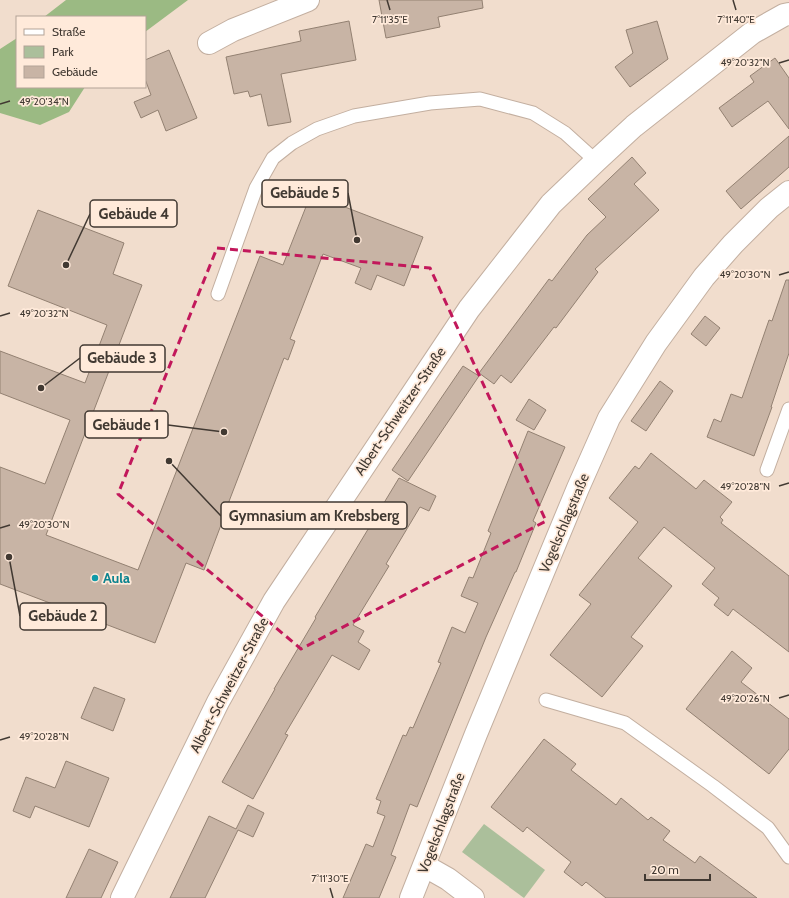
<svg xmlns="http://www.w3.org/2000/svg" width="789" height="898" font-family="Cabin,sans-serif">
<rect width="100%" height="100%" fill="#f1ddcd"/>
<polygon fill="#abbf9b" points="484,824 545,870 524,898 462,852"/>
<g fill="#9bba83">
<polygon points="66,0 188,0 145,32 145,17 44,17"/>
<polygon points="17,38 17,87 85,87 69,112 40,125 0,113 0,49"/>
</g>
<g fill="#c8b4a5" stroke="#938172">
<polygon points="379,0 482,0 483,8 438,17 440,27 386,38"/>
<polygon points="349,21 356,60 281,74 291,122 268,126 261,94 250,97 248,91 234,94 226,57 301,41 299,31"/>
<polygon points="657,21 668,59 630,87 615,67 633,53 626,30"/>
<polygon points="169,50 197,118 166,131 158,110 141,118 134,102 151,95 145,79 145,60"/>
<polygon points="775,58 789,78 789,129 768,101 732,127 719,108 754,82 750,76"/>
<polygon points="789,136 789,167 741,209 726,191"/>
<polygon points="632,157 646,173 634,184 659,210 595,269 598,272 556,328 554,327 511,383 501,375 494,384 479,373 549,279 552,281 587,235 606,217 588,199"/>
<polygon points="311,194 423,237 404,286 377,275 371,290 355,283 361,268 323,254 290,339 295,341 288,360 284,358 228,504 232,506 224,526 221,525 204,570 186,563 155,643 0,584 0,467 45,484 70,420 0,393 0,351 85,383 107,325 8,286 38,210 124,243 113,274 142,285 46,535 138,570 260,256 283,265"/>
<polygon points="786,280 789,280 789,353 771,407 772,407 754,456 707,437 714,419 721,422 731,394 742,398 769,320 772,321"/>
<polygon points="705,316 720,328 706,346 691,334"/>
<polygon points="463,366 479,376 408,481 392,470"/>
<polygon points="660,381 673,391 646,431 631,421"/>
<polygon points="529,399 546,410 534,430 516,420"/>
<polygon points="528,431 565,447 533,521 536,523 516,572 515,572 486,637 417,807 410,804 391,855 396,857 379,898 343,898 366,844 373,847 385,816 377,813 381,801 376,799 403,735 406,736 410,727 413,728 441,663 438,662 452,627 465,633 478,603 461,596 469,577 473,578 491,533 488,531"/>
<polygon points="651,453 696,489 704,480 732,502 720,517 723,520 721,523 789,576 789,652 733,609 728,616 714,605 719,598 702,584 715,568 664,527 638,558 672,586 631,637 643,646 602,697 550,655 591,604 579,595 638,522 609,498 635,466 639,469"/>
<polygon points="399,478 436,496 429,511 420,507 386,564 389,566 353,625 364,631 358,642 370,650 359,670 332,655 285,734 288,735 253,799 222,782 275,689 274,689 316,618 315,617"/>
<polygon points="732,651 752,668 741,682 789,719 789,749 769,774 686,709"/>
<polygon points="94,687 125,699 113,731 81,718"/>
<polygon points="544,739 576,764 571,770 616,805 621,798 648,820 651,817 670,831 663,840 695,863 700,856 757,898 606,898 586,882 582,886 564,872 571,862 527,827 523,832 491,807"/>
<polygon points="66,761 109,778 89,827 35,806 30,818 13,811 26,777 55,788"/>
<polygon points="248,805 264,813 253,837 238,830 205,898 170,898 209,816 236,829"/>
<polygon points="89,849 118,862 101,898 66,898"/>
</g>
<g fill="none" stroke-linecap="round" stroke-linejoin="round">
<defs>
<g id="service">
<polyline points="218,294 256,188 273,158 292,143 317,129 354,116 430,103 480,99 533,113 565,133 596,161"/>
<polyline points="767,470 789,409"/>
<polyline points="546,700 625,723 713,786 768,828 789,857"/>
</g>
<g id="minor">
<polyline points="209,43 233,30 308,0"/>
<polyline points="425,866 448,879 473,898"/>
<polyline points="122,898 218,702 274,601 469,309 551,204 596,161 634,126 752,33 784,15 789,14"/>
<polyline points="411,898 476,734 578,488 609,418 656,343 704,277 733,244 769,208 789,192"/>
</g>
</defs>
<use href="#service" stroke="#c3afa0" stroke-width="15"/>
<use href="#minor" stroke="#c3afa0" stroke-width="24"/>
<use href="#service" stroke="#fff" stroke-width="13"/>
<use href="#minor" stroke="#fff" stroke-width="22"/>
</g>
<path fill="none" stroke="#c2185b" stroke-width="3" stroke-dasharray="8 5" stroke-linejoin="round" d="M217,248l213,20 116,253 -245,128 -183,-155z"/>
<path fill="none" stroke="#413932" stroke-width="1.5" d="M387,0l3,10M733,0l3,10M779,63l10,-3M0,104l10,-3M779,275l10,-3M0,316l10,-3M779,486l10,-3M0,528l10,-3M779,698l10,-3M0,740l10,-3M330,888l3,10"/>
<circle fill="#0f9aa8" stroke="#ffeada" stroke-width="1.5" cx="95" cy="578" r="4"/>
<g text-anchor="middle" stroke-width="3.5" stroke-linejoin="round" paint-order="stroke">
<g font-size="14" fill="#413932" stroke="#ffeada">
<text transform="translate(400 411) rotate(-56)" y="5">Albert-Schweitzer-Straße</text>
<text transform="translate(564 523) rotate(-67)" y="5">Vogelschlagstraße</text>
<text transform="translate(229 685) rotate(-62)" y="5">Albert-Schweitzer-Straße</text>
<text transform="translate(441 823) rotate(-69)" y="5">Vogelschlagstraße</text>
</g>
<g font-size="14" font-weight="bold" fill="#0d838f" stroke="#ffeada" text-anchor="start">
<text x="103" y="583">Aula</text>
</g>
</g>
<g font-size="10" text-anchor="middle" fill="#413932" stroke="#ffeada" stroke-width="3.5" stroke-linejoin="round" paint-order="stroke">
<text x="390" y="23">7°11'35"E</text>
<text x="736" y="23">7°11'40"E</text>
<text x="745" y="66">49°20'32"N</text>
<text x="44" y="105">49°20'34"N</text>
<text x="745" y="278">49°20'30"N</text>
<text x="44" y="317">49°20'32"N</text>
<text x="745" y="490">49°20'28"N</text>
<text x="44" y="528">49°20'30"N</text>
<text x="745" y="702">49°20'26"N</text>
<text x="44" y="740">49°20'28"N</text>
<text x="330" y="882">7°11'30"E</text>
</g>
<path fill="none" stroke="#413932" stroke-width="1.5" d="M357 240L348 193M66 265L90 214M41 388L80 358M224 432L168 425M169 461L221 516M9 557L20 616"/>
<g fill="#413932" stroke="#ffeada" stroke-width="1.5">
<circle cx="357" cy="240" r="4"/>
<circle cx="66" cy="265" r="4"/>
<circle cx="41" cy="388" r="4"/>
<circle cx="224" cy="432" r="4"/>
<circle cx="169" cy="461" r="4"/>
<circle cx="9" cy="557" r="4"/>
</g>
<g fill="#ffeada" stroke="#413932" stroke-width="1.5">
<rect x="262" y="180" width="86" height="27" rx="4"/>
<rect x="90" y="200" width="87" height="27" rx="4"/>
<rect x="80" y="345" width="85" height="27" rx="4"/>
<rect x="85" y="411" width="83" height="27" rx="4"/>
<rect x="221" y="502" width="186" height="27" rx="4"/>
<rect x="20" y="603" width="86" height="27" rx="4"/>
</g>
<g font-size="15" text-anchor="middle" font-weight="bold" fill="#413932">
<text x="305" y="198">Gebäude 5</text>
<text x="134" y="219">Gebäude 4</text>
<text x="122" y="363">Gebäude 3</text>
<text x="126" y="430">Gebäude 1</text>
<text x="314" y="521">Gymnasium am Krebsberg</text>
<text x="63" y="621">Gebäude 2</text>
</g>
<rect x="16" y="16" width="130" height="72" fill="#ffeada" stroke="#b3a397"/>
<rect x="24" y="29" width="20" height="6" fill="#ffffff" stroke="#b3a397"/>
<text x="52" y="36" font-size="12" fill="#413932">Straße</text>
<rect x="24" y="46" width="20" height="12" fill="#abbf9b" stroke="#b3a397"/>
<text x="52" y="56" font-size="12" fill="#413932">Park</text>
<rect x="24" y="66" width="20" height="12" fill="#c8b4a5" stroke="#b3a397"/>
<text x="52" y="76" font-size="12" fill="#413932">Gebäude</text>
<path d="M645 874v6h65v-6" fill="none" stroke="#413932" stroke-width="2"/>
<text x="651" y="874" font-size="12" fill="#413932" stroke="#ffeada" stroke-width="3" paint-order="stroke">20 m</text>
</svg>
